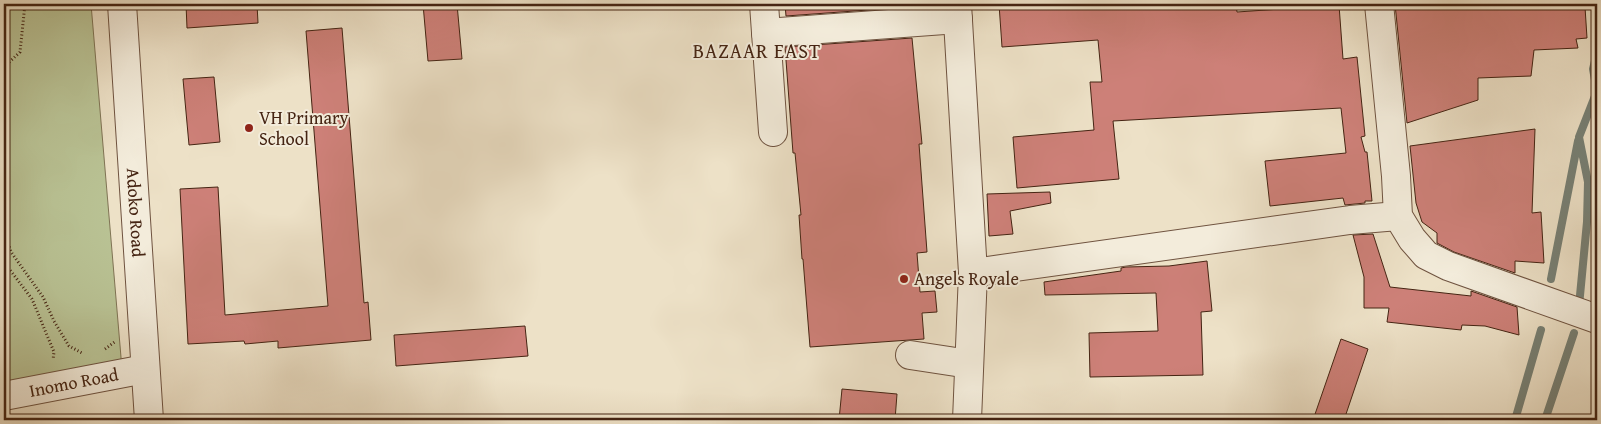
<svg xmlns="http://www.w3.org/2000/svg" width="1601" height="424" font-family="'Gentium Book Plus',serif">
<rect width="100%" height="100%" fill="#ede1c7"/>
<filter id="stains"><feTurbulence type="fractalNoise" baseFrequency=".004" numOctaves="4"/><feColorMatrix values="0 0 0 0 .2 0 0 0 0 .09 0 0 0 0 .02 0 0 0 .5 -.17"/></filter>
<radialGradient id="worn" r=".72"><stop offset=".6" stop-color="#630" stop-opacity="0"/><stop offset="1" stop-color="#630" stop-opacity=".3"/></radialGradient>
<polygon fill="#b9c294" stroke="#7f7354" points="4,4 91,4 122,369 4,391"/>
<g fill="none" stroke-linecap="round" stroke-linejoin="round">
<g stroke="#778075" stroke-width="8">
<polyline points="1551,279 1578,141"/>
<polyline points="1579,306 1587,222 1588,182 1579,137 1597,91 1593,69 1597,53"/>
<polyline points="1515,420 1541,330"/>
<polyline points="1545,420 1574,333"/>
</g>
</g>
<g fill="#cd8078" stroke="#452413">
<polygon points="186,4 257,4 258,23 187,28"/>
<polygon points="423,4 457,4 462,59 428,61"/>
<polygon points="785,4 909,4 909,7 786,16"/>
<polygon points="999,4 1236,4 1237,12 1339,5 1343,59 1357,57 1365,136 1361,137 1365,152 1367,152 1372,201 1365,201 1365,203 1345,205 1343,198 1270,206 1265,161 1346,153 1341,108 1113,121 1119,179 1017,188 1013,137 1094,130 1090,82 1102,82 1098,40 1002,47"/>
<polygon points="1395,4 1577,4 1577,8 1585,7 1587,38 1576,39 1578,48 1534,50 1531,76 1478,78 1478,100 1407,123"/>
<polygon points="342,28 364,303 368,302 371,340 278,348 278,341 245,344 244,341 188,344 180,189 218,187 225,315 328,306 306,31"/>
<polygon points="912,38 922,144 919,144 927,252 917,253 920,292 935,291 937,312 922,313 924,339 810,347 803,259 802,259 799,215 801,215 795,153 793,153 785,47"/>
<polygon points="214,77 220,142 189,145 183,79"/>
<polygon points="1535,129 1532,213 1541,212 1544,263 1515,261 1515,273 1454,252 1437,243 1437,233 1422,222 1416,203 1410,146"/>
<polygon points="1050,192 1051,203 1010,211 1013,234 989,236 987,194"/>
<polygon points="1373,234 1390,287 1471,296 1471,291 1517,307 1519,335 1485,326 1462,325 1461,330 1387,322 1389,308 1364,308 1364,277 1353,235"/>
<polygon points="1207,261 1212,311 1201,312 1203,375 1090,377 1089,333 1158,331 1156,293 1045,295 1044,282 1121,271 1121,268 1126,267 1169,266"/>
<polygon points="525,326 528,356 396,366 394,335"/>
<polygon points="1341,339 1368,349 1344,420 1313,420"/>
<polygon points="842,389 897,394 895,420 839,420"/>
</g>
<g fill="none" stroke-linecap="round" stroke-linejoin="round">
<defs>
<g id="minor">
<path id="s1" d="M122,4l27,416"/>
<polyline points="764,4 773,132"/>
<polyline points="957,4 973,273 967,420"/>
<polyline points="1379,4 1396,176 1398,216 1412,239 1426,255 1448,266 1597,319"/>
<polyline points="766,33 958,19"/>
<polyline points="973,273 1350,220 1398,216"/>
<polyline points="910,355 969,364"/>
<path id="s2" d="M4,396l141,-27"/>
</g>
</defs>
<use href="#minor" stroke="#6f5340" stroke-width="30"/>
<g stroke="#452413" stroke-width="3" stroke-dasharray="1 2.5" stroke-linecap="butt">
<polyline points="4,67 20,52 25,4"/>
<polyline points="4,109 6,113 4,130"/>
<polyline points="4,230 11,252 43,297 54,321 69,346 82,353"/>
<polyline points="4,262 32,299 54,352 53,360"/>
<polyline points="105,349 116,341"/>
</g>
<use href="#minor" stroke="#f3ecdb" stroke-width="28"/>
</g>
<g fill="#8f2418" stroke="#f3ecdb" stroke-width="2">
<circle cx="249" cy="128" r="5"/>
<circle cx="904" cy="279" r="5"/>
</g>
<g text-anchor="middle" stroke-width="4" stroke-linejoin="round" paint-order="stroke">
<g font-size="18" fill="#452413" stroke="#f3ecdb" text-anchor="start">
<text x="259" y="124">VH Primary<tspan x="259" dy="21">School</tspan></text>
<text x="914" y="285">Angels Royale</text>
</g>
<g font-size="18" fill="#452413" stroke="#f3ecdb">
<text dy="6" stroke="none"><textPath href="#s1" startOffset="209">Adoko Road</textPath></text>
<text dy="6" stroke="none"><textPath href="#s2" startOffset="71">Inomo Road</textPath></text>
</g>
<g font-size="20" letter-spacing="1" fill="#452413" stroke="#f3ecdb">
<text x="757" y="58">BAZAAR EAST</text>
</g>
</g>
<rect width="1601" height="424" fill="none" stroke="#ede1c7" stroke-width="20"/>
<rect x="5" y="5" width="1591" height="414" fill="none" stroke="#452413" stroke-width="2.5"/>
<rect x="10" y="10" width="1581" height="404" fill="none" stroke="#452413"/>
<rect width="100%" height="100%" filter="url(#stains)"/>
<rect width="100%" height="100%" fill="url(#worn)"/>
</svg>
